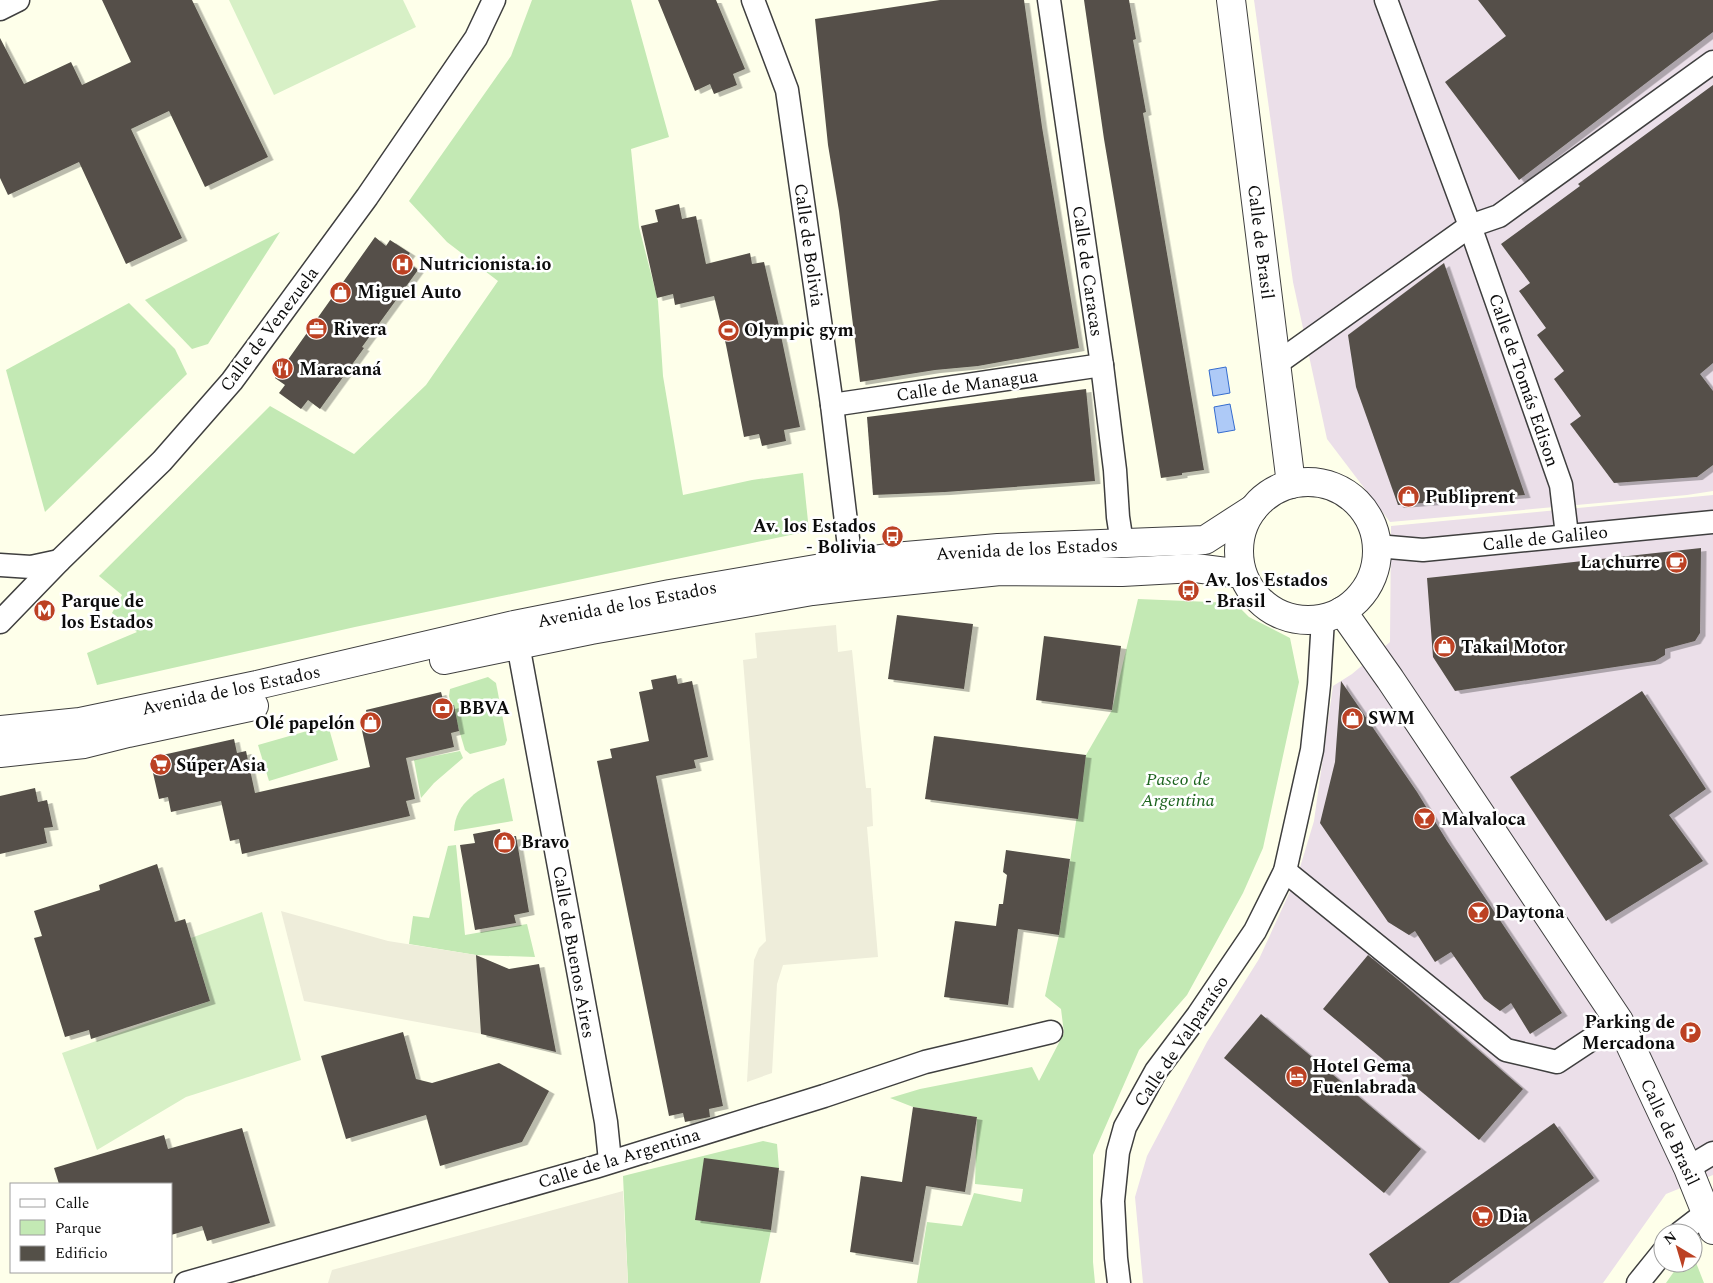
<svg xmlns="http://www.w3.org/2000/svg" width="1713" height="1283" font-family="Spectral,serif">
<defs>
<filter id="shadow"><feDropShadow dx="5.5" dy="3" stdDeviation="0" flood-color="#0004"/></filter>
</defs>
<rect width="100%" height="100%" fill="#feffea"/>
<g fill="#ebdfe9">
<polygon points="1254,0 1713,0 1713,491 1687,495 1390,522 1327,439 1293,282"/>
<polygon points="1713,495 1713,1175 1666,1194 1603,1283 1143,1283 1135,1197 1147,1156 1207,1042 1259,959 1298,874 1314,821 1333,686 1352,674 1390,642 1391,526"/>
</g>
<g fill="#c3e9b4">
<polygon points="532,0 631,0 669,137 631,149 639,227 658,301 663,376 683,495 752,480 803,473 809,531 355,627 97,685 87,653 137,632 112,613 122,595 99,576 270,406 354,454 426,385 498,281 447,242 409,201 511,56"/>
<polygon points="280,232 208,344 192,349 145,300"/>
<polygon points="129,303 175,349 187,374 45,512 6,370"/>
<polygon points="1138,599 1235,603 1249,617 1290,638 1299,682 1263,848 1243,893 1187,995 1139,1050 1093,1155 1093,1262 1095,1283 917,1283 927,1222 962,1226 974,1193 1021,1202 1023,1189 975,1184 977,1117 913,1107 890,1098 920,1089 1032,1067 1039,1081 1064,1033 1061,1009 1045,996 1059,935 1086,755 1112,710"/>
<polygon points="488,677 496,683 507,740 505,745 470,754 465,750 449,696 450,689"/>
<polygon points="328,725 338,760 269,781 258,745"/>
<polygon points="460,751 463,758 434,783 421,798 414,760"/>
<path d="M504,778l9,43 -59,10c1,-29 26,-43 50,-53z"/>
<polygon points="456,845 465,935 527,924 535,957 476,955 409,944 413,916 429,918 448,846"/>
<polygon points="763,1141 777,1144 779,1168 695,1220 771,1230 760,1283 628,1283 623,1176"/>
<polygon points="1693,1260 1695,1260 1704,1283 1666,1283 1680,1263 1693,1263"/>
</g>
<g fill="#d7f0c6">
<polygon points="229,0 403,0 416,27 274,95"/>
<polygon points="262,912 301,1060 186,1097 97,1150 62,1053 210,1001 191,938"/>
</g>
<g fill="#eeedda">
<polygon points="836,625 838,652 852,650 866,788 871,788 873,826 867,827 878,957 783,965 777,984 772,1073 747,1082 754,960 759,948 766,941 743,660 757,658 755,633"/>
<polygon points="281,911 388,941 476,955 482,1034 304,1001"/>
<polygon points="623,1191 628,1283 328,1283 332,1270"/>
</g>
<g fill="#aecaf7" stroke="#356cce">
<polygon points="1226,367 1230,393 1213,396 1209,370"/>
<polygon points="1230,404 1235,430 1218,433 1214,407"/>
</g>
<g fill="#545048" filter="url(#shadow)">
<polygon points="102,0 192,0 268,157 205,187 169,111 131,129 182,238 126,264 79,162 8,195 0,178 0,38 24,84 71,62 82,85 131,62"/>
<polygon points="658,0 716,0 745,69 733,74 737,85 714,94 710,84 695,91"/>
<polygon points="940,0 1024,0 1042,127 1079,348 978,366 935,370 860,382 839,211 828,145 815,19"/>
<polygon points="1084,0 1129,0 1136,39 1133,40 1146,112 1143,113 1204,470 1182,473 1182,475 1161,478 1104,139"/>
<polygon points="1478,0 1713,0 1713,32 1519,180 1445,82 1506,36"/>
<polygon points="1713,85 1713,363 1700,374 1713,391 1713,465 1697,477 1614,483 1570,424 1581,416 1554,379 1564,371 1537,335 1546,328 1519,291 1530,283 1501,244 1580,186 1578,184"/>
<polygon points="679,204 682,219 696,216 706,264 750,253 752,264 764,262 779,326 800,427 784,430 786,441 762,446 759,434 744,437 726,345 714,296 675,305 673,294 657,298 641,226 658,222 655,210"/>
<polygon points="375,237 386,246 390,240 410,253 405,260 418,270 362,347 364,348 320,409 308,400 301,409 279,393 285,385 275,378"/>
<polygon points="1444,263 1525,495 1398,505 1356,387 1348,335"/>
<polygon points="1086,389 1095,481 945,492 873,495 867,417"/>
<polygon points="1701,548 1700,633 1695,641 1665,649 1665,655 1655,661 1455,691 1433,657 1427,578"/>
<polygon points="897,615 973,624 964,689 888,679"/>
<polygon points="1044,636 1121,646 1112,710 1036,700"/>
<polygon points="676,675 678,684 692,681 708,757 694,760 696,768 656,776 723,1106 709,1109 710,1117 685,1122 683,1113 669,1116 597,761 612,758 610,749 649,741 639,692 653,689 651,680"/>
<polygon points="1341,681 1417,792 1447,841 1562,1013 1530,1034 1511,1003 1500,1011 1484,999 1451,952 1435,962 1415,931 1409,935 1388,922 1320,823 1335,762"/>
<polygon points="1642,691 1706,789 1669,815 1703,861 1606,921 1510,777"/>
<polygon points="441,692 445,707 454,705 459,731 451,733 454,747 406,758 415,799 406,801 410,816 242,854 239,839 230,841 221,801 171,812 168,797 159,799 153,773 162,771 158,756 234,739 237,753 246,751 255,793 370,767 361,726 369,724 366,710"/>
<polygon points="934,736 1086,755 1078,819 925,799"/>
<polygon points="35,788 38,802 47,800 53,827 44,828 47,843 0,854 0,796"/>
<polygon points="500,829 501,838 516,836 529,912 514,915 516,923 475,930 460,845 475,843 473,834"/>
<polygon points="1006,850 1070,859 1059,935 1018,929 1008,1005 944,997 955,921 996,926 999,904 1003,904 1007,875 1003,872"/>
<polygon points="157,864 175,922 185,919 210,1001 91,1039 89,1030 65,1037 34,938 42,936 34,911 100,890 99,885"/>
<polygon points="476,955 509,969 539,964 556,1052 481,1034"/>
<polygon points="1368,955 1402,983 1523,1089 1479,1140 1323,1009"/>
<polygon points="1261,1014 1421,1149 1384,1193 1224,1058"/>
<polygon points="403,1032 416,1079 432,1083 499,1063 549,1091 522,1142 440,1166 426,1115 346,1139 321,1056"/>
<polygon points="913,1107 977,1117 965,1192 926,1186 913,1262 850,1252 861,1176 902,1182"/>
<polygon points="1554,1123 1594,1178 1449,1283 1389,1283 1369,1254"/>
<polygon points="242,1128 270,1223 207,1241 202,1226 171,1235 171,1184 59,1184 54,1168 164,1135 168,1149"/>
<polygon points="704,1158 779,1168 771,1230 695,1220"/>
</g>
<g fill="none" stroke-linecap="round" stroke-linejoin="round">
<defs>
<g id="minor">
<polyline points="753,0 787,90 832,405 853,580"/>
<polyline points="1049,0 1102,365 1115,470 1118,517 1122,543"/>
<polyline points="1386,0 1470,226 1561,485 1567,535"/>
<polyline points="0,9 18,0"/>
<polyline points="1276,364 1470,226 1499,216 1713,62"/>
<polyline points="832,405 1102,365"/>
<polyline points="1377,546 1423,550 1713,522"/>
<polyline points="0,565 31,567 59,561"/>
<polyline points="0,622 59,561 162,461 232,381 367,197 476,38 494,0"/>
<polyline points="515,628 606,1122 610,1161"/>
<polyline points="1285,871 1506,1050 1557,1062 1619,1021"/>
<polyline points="1688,1168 1713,1153"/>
<polyline points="1680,1233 1706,1213"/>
<polyline points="186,1283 595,1167 824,1096 925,1062 1051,1032"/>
<polyline points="1119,1283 1116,1258 1113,1201 1118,1152 1125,1127 1156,1071 1198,1015 1255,931 1285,871 1312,750 1319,685 1323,619"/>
<polyline points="1638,1283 1663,1252"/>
</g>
<g id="tertiary">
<polyline points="1231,0 1291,484"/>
<circle cx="1308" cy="551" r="69"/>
<polyline points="1342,611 1390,679 1619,1021 1688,1168 1713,1230"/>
<polyline points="444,660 591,630 812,591 854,586 1000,571 1122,572 1195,568 1242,574"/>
<polyline points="0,730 80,722 257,685 514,625 670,594 851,563 894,557 998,548 1205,540 1253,509"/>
<polyline points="0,753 84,744 128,733 254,706"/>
</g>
</defs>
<use href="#minor" stroke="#3f3f3f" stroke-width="25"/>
<use href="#tertiary" stroke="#3f3f3f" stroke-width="30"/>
<use href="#minor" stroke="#fff" stroke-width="22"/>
<use href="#tertiary" stroke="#fff" stroke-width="28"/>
</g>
<defs>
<symbol id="hospital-disc" viewBox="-11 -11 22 22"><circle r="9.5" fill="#bc4123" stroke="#fff"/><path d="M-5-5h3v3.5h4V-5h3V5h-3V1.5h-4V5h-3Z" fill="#fff"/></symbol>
<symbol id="shop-disc" viewBox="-11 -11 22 22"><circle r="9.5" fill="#bc4123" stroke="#fff"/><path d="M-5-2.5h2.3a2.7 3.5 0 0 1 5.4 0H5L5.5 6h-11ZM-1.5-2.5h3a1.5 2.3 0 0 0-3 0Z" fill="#fff"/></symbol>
<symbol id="office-disc" viewBox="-11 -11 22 22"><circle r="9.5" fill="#bc4123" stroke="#fff"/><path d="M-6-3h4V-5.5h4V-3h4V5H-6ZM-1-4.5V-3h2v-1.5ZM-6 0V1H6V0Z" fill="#fff"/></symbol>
<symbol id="stadium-disc" viewBox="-11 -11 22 22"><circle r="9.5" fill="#bc4123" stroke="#fff"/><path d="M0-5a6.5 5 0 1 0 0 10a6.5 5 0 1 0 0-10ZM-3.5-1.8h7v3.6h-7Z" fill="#fff"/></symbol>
<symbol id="restaurant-disc" viewBox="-11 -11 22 22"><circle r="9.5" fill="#bc4123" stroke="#fff"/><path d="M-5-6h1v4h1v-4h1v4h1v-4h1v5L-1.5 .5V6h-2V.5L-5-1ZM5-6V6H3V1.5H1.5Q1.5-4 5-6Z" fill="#fff"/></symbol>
<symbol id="bus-disc" viewBox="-11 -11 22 22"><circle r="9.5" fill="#bc4123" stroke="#fff"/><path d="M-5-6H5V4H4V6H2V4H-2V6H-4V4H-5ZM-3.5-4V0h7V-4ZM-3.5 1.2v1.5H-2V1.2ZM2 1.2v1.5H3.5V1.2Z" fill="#fff"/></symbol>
<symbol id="cafe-disc" viewBox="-11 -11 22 22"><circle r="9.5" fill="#bc4123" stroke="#fff"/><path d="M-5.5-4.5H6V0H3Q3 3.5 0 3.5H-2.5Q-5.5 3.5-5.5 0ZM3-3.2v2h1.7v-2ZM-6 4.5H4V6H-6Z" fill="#fff"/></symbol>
<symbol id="metro-disc" viewBox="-11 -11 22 22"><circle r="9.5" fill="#bc4123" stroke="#fff"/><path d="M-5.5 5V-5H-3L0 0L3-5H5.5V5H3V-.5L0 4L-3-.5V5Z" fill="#fff"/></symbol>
<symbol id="bank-disc" viewBox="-11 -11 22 22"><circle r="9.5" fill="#bc4123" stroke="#fff"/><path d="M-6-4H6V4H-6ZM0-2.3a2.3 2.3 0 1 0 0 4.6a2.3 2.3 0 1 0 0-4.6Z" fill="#fff"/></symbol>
<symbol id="supermarket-disc" viewBox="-11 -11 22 22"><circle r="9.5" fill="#bc4123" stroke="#fff"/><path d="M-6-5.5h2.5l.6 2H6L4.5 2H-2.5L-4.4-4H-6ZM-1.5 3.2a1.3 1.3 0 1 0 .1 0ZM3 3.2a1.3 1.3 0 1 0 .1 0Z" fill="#fff"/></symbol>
<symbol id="bar-disc" viewBox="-11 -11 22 22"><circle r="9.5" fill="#bc4123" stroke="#fff"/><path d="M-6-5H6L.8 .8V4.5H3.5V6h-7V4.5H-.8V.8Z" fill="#fff"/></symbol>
<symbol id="parking-disc" viewBox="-11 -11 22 22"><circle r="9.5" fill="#bc4123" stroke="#fff"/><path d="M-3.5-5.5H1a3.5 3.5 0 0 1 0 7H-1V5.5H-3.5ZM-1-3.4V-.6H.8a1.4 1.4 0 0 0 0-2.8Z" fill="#fff"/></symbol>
<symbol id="hotel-disc" viewBox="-11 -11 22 22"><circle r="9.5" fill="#bc4123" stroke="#fff"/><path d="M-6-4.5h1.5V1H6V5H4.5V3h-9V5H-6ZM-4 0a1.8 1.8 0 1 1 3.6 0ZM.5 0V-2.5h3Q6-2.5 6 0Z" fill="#fff"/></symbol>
</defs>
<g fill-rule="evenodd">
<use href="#hospital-disc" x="390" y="252" width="25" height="25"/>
<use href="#shop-disc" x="328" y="280" width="25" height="25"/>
<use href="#office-disc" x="304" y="316" width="25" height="25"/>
<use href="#stadium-disc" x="716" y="318" width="25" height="25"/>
<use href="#restaurant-disc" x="270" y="356" width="25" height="25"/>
<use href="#shop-disc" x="1396" y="484" width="25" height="25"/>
<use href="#bus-disc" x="880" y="524" width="25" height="25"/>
<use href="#cafe-disc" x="1664" y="550" width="25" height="25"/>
<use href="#bus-disc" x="1176" y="578" width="25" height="25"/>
<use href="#metro-disc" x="32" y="598" width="25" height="25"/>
<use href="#shop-disc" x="1432" y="634" width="25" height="25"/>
<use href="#bank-disc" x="430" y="696" width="25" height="25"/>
<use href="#shop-disc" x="1340" y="706" width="25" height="25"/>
<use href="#shop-disc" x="358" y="710" width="25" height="25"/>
<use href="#supermarket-disc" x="148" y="752" width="25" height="25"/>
<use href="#bar-disc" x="1412" y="806" width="25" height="25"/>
<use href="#shop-disc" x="492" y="830" width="25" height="25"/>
<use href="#bar-disc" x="1466" y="900" width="25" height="25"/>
<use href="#parking-disc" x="1678" y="1020" width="25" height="25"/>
<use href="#hotel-disc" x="1284" y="1064" width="25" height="25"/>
<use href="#supermarket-disc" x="1470" y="1204" width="25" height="25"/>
</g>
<g text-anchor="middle" stroke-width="5" stroke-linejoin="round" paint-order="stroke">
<g font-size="18" fill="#0c0c0c" stroke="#fff">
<text transform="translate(1261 242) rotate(83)" y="6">Calle de Brasil</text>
<text transform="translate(809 245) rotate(82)" y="6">Calle de Bolivia</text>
<text transform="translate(1088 271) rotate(82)" y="6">Calle de Caracas</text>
<text transform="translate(269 329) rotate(-53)" y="6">Calle de Venezuela</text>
<text transform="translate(1524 380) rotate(71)" y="6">Calle de Tomás Edison</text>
<text transform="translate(967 385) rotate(-8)" y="6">Calle de Managua</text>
<text transform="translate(1545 538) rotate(-6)" y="6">Calle de Galileo</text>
<text transform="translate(1027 549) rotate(-3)" y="6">Avenida de los Estados</text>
<text transform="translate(627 604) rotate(-11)" y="6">Avenida de los Estados</text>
<text transform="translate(231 690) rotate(-12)" y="6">Avenida de los Estados</text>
<text transform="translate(574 952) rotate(80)" y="6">Calle de Buenos Aires</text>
<text transform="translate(1181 1041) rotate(-56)" y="6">Calle de Valparaíso</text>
<text transform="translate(1670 1132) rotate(65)" y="6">Calle de Brasil</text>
<text transform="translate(619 1158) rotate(-17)" y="6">Calle de la Argentina</text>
</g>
<g font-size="18" font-weight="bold" fill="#0c0c0c" stroke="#fff" text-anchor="start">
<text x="419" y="270">Nutricionista.io</text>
<text x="357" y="298">Miguel Auto</text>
<text x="333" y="335">Rivera</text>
<text x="744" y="336">Olympic gym</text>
<text x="299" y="375">Maracaná</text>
<text x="1425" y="503">Publiprent</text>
<text x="876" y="532" text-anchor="end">Av. los Estados<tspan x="876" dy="21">- Bolivia</tspan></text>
<text x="1660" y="568" text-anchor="end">La churre</text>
<text x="1205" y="586">Av. los Estados<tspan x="1205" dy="21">- Brasil</tspan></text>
<text x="61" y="607">Parque de<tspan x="61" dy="21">los Estados</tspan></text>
<text x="1461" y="653">Takai Motor</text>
<text x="459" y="714">BBVA</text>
<text x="1368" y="724">SWM</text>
<text x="355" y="729" text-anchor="end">Olé papelón</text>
<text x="176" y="771">Súper Asia</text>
<text x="1441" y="825">Malvaloca</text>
<text x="521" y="848">Bravo</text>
<text x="1495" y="918">Daytona</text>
<text x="1675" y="1028" text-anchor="end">Parking de<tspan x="1675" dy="21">Mercadona</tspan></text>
<text x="1312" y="1072">Hotel Gema<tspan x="1312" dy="21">Fuenlabrada</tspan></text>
<text x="1498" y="1222">Dia</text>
</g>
<g font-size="18" font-style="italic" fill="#1c631e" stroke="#fff">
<text x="1178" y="785">Paseo de<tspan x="1178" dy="21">Argentina</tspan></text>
</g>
</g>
<rect x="10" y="1183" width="162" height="90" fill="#ffffff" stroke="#9e9e9e"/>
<rect x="20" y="1199" width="25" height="8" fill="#ffffff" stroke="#9e9e9e"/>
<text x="55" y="1208" font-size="15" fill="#0c0c0c">Calle</text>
<rect x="20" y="1220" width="25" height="15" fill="#c3e9b4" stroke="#9e9e9e"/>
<text x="55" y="1233" font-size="15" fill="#0c0c0c">Parque</text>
<rect x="20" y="1246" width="25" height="15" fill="#545048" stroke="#9e9e9e"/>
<text x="55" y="1258" font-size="15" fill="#0c0c0c">Edificio</text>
<g transform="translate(1678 1248) rotate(322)"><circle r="24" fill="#ffffff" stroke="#9e9e9e"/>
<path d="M0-4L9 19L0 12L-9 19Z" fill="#bc4123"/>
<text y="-8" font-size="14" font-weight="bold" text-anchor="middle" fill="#0c0c0c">N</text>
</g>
</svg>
